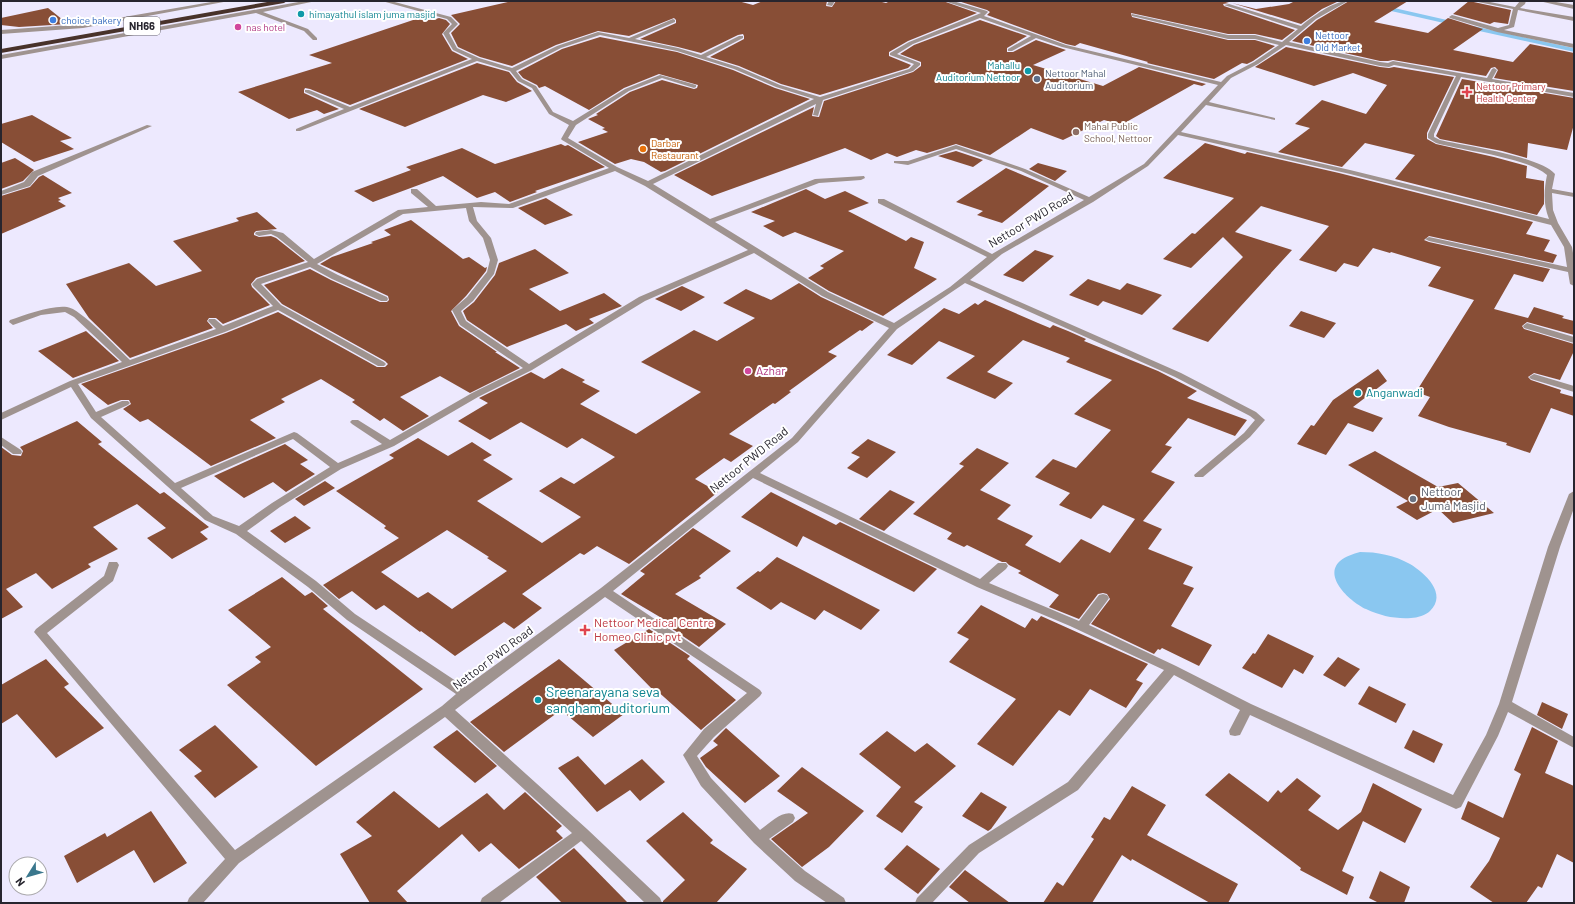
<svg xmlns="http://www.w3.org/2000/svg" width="1575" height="904" font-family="Barlow,sans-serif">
<rect width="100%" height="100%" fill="#ede9fe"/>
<path fill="#8ac7f0" d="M1360,552c17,0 34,3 50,12 15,9 38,30 20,47 -4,4 -13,7 -19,7 -16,1 -30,-2 -45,-9 -14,-6 -44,-32 -26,-48 6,-5 13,-7 20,-9z"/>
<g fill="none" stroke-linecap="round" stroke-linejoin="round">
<g stroke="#8ac7f0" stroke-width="3.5">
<polyline points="1386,8 1452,23"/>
<polyline points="1474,28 1574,50"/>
</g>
</g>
<g fill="#884e36" fill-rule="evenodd">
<polygon points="512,1 738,1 753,5 763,1 827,1 826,6 832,7 836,1 878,1 886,3 890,1 943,1 977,13 908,41 889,52 889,56 911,65 908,68 820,95 781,84 739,66 710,57 744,39 744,36 743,34 738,35 701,53 678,47 640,39 676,23 676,20 674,18 629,36 598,31 556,45 512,66 480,57 458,47 451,33 460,24 451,15"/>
<polygon points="958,1 1222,1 1229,3 1223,4 1224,6 1295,30 1282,40 1255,34 1228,34 1131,13 1132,17 1228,40 1255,40 1275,46 1253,61 1247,64 1242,63 1214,79 1147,63 1148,62 1080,43 1075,46 1066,44 987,15 990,12 987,10"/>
<polygon points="1295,1 1339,1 1322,9 1301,24 1232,3 1256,9 1289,4"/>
<polygon points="1349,1 1408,1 1374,22 1428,33 1448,18 1483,29 1453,50 1513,62 1530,44 1574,53 1574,91 1494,78 1498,70 1495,67 1491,68 1486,76 1393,60 1388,61 1380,61 1292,41 1317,20"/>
<polygon points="1469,1 1511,10 1508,24 1494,22 1490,24 1453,14"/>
<polygon points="48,8 68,24 19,27 1,25 1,18"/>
<polygon points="422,17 432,20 439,18 446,20 450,24 442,34 452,51 468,59 350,105 310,89 305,88 304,90 304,93 339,109 324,114 317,110 289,119 238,92 332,63 309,55"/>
<polygon points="980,20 1027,36 1007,48 1007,52 1013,52 1036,40 1066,50 1033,65 1103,86 1139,67 1206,84 1202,86 1194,84 1121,125 1104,120 1063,140 1031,128 990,155 956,144 927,153 916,150 897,157 887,153 871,160 845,148 712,196 674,175 814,107 812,116 819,117 824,101 913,72 921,66 921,62 900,54 914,45"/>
<polygon points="600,37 677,52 733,70 775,88 810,99 665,171 661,172 644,162 631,159 615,164 578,142 608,132 602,129 605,128 588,119 598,115 596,114 630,92 662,80 694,89 697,88 698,85 659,74 624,88 589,110 545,86 539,88 537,85 523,78 518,72 562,49"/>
<polygon points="1286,47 1380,67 1389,68 1394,67 1454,77 1427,133 1427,139 1436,144 1494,157 1527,166 1526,178 1544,181 1544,204 1537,215 1395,179 1415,155 1365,143 1342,167 1278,152 1310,128 1295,124 1322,100 1366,114 1387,85 1353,73 1314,86 1255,67"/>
<polygon points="477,63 509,72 517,82 532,91 506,102 483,95 405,127 359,109"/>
<polygon points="1462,79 1574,98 1574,124 1567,150 1528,143 1527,158 1502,151 1440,139 1436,136"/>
<polygon points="32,115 72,138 60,141 74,149 34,162 1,142 1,124"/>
<polygon points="1205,143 1245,154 1247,152 1339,173 1533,222 1526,234 1550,240 1544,251 1557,255 1553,263 1429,236 1424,240 1429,242 1550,269 1543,282 1514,274 1494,309 1528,318 1534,307 1564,316 1562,318 1574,321 1574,335 1527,322 1522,326 1524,329 1574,344 1574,351 1560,380 1534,373 1528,377 1531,380 1561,390 1560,393 1574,397 1574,416 1551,408 1530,453 1506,445 1507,443 1449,427 1418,416 1430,397 1416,392 1474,300 1428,286 1441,267 1391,252 1390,253 1373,248 1358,267 1344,263 1336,272 1299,260 1329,226 1261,206 1235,232 1292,250 1208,342 1172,329 1243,257 1223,237 1191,268 1163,259 1192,233 1195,234 1234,198 1163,178"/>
<polygon points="561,144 565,146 568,145 605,167 535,191 537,192 510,202 495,192 477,198 443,176 373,202 354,191 411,170 406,167 462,148 495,164"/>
<polygon points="956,151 983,160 973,167 938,156"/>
<polygon points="15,158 34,170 23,181 1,189 1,163"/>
<polygon points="1038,163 1067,171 1055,181 1029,169"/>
<polygon points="1006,168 1049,186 1002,223 977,215 983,211 956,202"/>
<polygon points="43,175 72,193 58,198 61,200 58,201 66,206 1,234 1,196 30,187 39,177"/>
<polygon points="806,189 825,199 845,191 869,203 848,211 906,241 911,237 924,242 914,268 937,279 883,316 829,291 808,278 824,268 820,266 844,251 795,232 783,237 763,226 775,221 751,212"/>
<polygon points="546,198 573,215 545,225 518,208"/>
<polygon points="257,212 277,229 256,231 254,233 254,235 259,237 271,236 276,238 305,261 256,278 251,284 252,287 270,305 223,324 216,318 209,318 207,321 213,328 130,358 89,318 66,284 129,263 156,286 202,271 173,241 239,221 236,218"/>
<polygon points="411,220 463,259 469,257 485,268 487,267 486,271 466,296 451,311 459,326 497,352 495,352 520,368 470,393 440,376 400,397 429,416 403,431 384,418 380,421 352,402 355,400 321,379 281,399 285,402 250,420 276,438 211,466 148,419 140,422 123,409 131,404 129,400 121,400 108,405 81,384 226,333 278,312 377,367 385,367 388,364 385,361 282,304 264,285 310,269 331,280 380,302 387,302 389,300 388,296 320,264 332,257 373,243 371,242 391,235 384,230"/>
<polygon points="535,249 569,273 529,289 560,311 604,293 622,306 589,319 594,323 576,331 566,324 507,347 467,320 463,311 474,302 495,275 499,263"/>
<polygon points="1035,250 1054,256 1023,282 1003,275"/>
<polygon points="1088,279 1120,290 1127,283 1162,295 1142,315 1103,301 1098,306 1069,295"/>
<path d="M799,283l22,14 53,25 -12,9 -2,-1 -32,22 9,4 -48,35 2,1 -16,12 -2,-1 -44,31 24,12 -22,16 -7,-4 -29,21 23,13 -89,72 -32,-18 -13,9 -4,-2 -58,41 20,14 -28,21 -10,-7 -49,34 -34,-25 -1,1 -36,-27 -8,5 -24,-19 -13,8 -16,-14 76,-47 -15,-10 2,-2 -50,-35 58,-33 -5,-3 29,-17 30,18 24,-14 20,13 -9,5 30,19 -36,22 65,42 39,-26 -42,-26 22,-14 13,7 41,-27 -33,-19 -15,10 -46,-26 -31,18 -32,-19 30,-18 -9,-5 52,-26 13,7 18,-11 23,12 -3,2 18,9 -20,13 56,30 65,-42 -60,-30 53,-32 23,11 38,-23 -32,-15 23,-14 25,11zM447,530l42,27 -2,1 20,13 -55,38 -24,-17 -10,6 -37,-26z"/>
<polygon points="682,286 705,297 681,311 655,299"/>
<polygon points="985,300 1038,323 1050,328 1053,325 1068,331 1086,339 1084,341 1158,371 1197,391 1187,398 1247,420 1235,436 1188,418 1165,445 1172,447 1151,472 1175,482 1143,521 1162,529 1148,549 1193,567 1183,584 1194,588 1171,626 1212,645 1199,666 1162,648 1160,650 1158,649 1154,654 1091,624 1110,599 1107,594 1103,593 1098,594 1079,619 1049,607 1059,595 1018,573 1021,571 1009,565 1006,562 1002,562 967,545 964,547 947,539 952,533 913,514 964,466 959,464 977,448 1009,463 980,490 1011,505 997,519 1033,536 1025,545 1060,563 1081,539 1110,553 1135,519 1103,505 1091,519 1059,505 1070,493 1035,477 1053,459 1076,468 1111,430 1074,414 1112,380 1066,362 1070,358 1023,340 987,372 1013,383 995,399 946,378 975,356 939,341 912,365 887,355 944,308 959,314 975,303 978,305"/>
<polygon points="1301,311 1336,323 1324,338 1289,326"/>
<polygon points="86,331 119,361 73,378 38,351"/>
<polygon points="1378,369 1387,381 1353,407 1383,418 1373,432 1348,423 1326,455 1297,444 1311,425 1314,426 1333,400"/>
<polygon points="77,421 102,442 98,444 160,494 164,492 209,527 200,532 208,539 172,559 147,538 166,528 137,504 93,527 118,549 88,564 91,567 52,589 36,573 6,589 23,607 1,619 1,447 12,455 21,456 23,451 20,447"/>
<polygon points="868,439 896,452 867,478 847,468 860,457 851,453"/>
<polygon points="285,444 308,460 300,464 315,474 286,492 273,482 244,498 214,476"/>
<polygon points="1375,451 1438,487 1458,483 1494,513 1453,523 1438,509 1417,520 1396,507 1408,501 1348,465"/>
<polygon points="325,481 335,488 304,506 295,499"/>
<polygon points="890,490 915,502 884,531 859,519"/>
<polygon points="771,492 836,525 840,522 937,569 914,592 803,536 797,547 741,517"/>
<polygon points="295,516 311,528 285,543 270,531"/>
<polygon points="693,528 731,551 699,576 701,578 675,594 726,624 699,647 662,622 665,620 621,594 645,574 640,571"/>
<polygon points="777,557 880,610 861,630 824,610 815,620 781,602 771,610 736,588 758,571 760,572"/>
<polygon points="282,577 305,596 312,592 328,606 323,609 423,689 316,766 227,685 261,662 255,657 271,647 228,610"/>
<polygon points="981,605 1025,628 1032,618 1037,621 1041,616 1148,664 1136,680 1143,683 1126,708 1090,689 1070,716 1059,710 1013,766 977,744 1016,699 949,662 969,639 957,633"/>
<polygon points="649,629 690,656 687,659 736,700 701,730 655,689 653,690 614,650"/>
<polygon points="1268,634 1314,656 1303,674 1294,669 1282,688 1242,668 1253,653 1255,654"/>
<polygon points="1338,657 1360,669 1345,687 1323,675"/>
<polygon points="46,659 69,684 64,687 104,728 56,758 17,714 1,724 1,685"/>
<polygon points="559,659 624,714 593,737 561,710 504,752 470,722"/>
<polygon points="1369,686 1406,704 1396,723 1358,704"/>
<polygon points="1542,702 1568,714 1562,729 1537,715"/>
<polygon points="215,725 258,767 215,798 194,776 202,771 179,750"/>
<polygon points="1532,727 1558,741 1545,773 1574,786 1574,863 1557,854 1542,888 1538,886 1526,903 1494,903 1470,887 1489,861 1500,838 1461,819 1468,801 1503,818 1521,774 1514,770"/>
<polygon points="726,728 780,776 745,803 706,767 700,758 718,745 713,741"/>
<polygon points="457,730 497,766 475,783 433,747"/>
<polygon points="1413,730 1443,744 1434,763 1404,748"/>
<polygon points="887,731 915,752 927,743 956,766 914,802 923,807 902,833 876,816 901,787 859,754"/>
<polygon points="578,756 605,785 642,759 665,782 640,801 630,790 597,812 558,768"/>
<polygon points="802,767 864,811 829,847 802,867 771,839 808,813 777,791"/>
<polygon points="1229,773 1268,802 1278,790 1281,793 1297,778 1321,796 1308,810 1338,830 1361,812 1373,783 1422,809 1405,843 1363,821 1342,871 1354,877 1347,895 1300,870 1301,868 1205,795"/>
<polygon points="1132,786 1166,805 1147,835 1238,884 1228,903 1210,903 1132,859 1131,861 1122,855 1092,903 1043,903 1057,882 1063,886 1094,839 1091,837 1104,817 1110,820"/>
<polygon points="394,791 439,828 487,793 504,810 525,792 562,826 556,831 563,838 519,869 491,843 479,852 462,834 397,891 408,903 370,903 340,854 372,836 356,822"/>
<polygon points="981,792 1007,807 991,829 988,831 962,816"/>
<polygon points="151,811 187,863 154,883 134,850 77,883 64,856 105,833 107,837"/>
<polygon points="683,812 713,840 710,843 747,869 716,903 663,903 663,901 685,880 646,841"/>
<polygon points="907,845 940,869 918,894 884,869"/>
<polygon points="574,848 628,903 562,903 536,877"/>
<polygon points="965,870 1010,903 970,903 949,887"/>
<polygon points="1380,871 1410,887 1404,903 1379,903 1369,898"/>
</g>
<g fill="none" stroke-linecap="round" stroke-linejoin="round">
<g fill="#9f938f" fill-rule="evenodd">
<polygon points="217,1 229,1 83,28 1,34 1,30 83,24"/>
<polygon points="304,1 316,1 263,12 308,29 317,38 317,40 313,40 304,31 256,13 1,59 1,55"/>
<path d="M382,1h9l60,16 7,7 -9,9 8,15 22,10 33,10 45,-22 41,-14 31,6 44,-19 2,1v2l-40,17 43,9 23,7 38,-19h4v2l-37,19 32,10 42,18 40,12 89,-28 5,-5 -24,-9v-2l19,-11 72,-29 -37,-12h9l34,10 1,1 -4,4 82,29 155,37 6,-6 27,-14 25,-17 -24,-6h-27l-96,-23v-2l96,21h27l27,7 16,-13 -74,-24 5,-1 72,22c11,-9 32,-25 47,-25l-32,18 -27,23 91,20 8,1 5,-2 94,17 5,-9 2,-1 3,2 -5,9 82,14v4l-113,-20 -27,57v3l6,3c26,6 99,16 115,34l-3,15 22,4v4l-22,-4 1,17 5,13 14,24 2,12v27l-4,-2 -2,-12 -139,-31 -4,-2 4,-2 138,30 -3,-20 -13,-22 -201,-51 -172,-39 -30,31 -55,36 -91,52 -32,26 211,93 75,39 9,8 -15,17 -47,40h-8l-1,-2 50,-42 11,-13 -5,-4 -75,-39 -210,-94 -68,46 -99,113 -38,31 220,106 18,-16h8l2,3 -2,3 -17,14 90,38 20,-26 4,-1 4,1 2,3 -2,3 -18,24 87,41 75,38 202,91 33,-60 13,-31 49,-157 21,-53 5,-3v17l-14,39 -48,155 62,35v11l-66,-36 -10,24 -37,71 -5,2 -206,-94 -10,20 -5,1 -5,-1 -1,-4 11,-21 -66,-35 -96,115 -99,63 -47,50h-17l2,-5 52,-53 99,-63 96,-112 -94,-44 -93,-39 -224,-109 -140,113 147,99 2,3 -2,3 -46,41 -17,19 14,22 49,52c9,-6 22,-20 33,-16l2,4 -2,4 -24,17 36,32 39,27 2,5h-19l-32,-22 -41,-38 -53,-57 -18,-31 21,-26 43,-36 -142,-96 -150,113 132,119 73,69 2,5h-17l-64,-62 -82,62h-19l2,-5 90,-65 -127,-116 -206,146 -36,40h-16l2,-5 36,-39 -191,-227 2,-3 68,-53 5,-14h8l2,3 -6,16 -66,52 188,217 207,-144 14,-12 -109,-74 -39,-33 -72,-53 -31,-14 -114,-102 -20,-31 -70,33v-7l69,-32 52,-19 -48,-45 -9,-5 -24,3 -28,10 -4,-3 1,-2c15,-5 41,-15 57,-13 13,1 51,42 63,53l86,-31 -8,-8 1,-2h6l8,7 50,-20 -20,-20 -1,-2 5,-5 51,-17 -31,-25 -6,-3 -12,2 -4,-2 1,-2 15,-2 12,3 31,26 84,-49 30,-3 -17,-14v-4h6l19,17 45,-4 28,2 100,-36 -47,-28 -1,-1 8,-14 -20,-11 -17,-26 -14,-7 -8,-10 -33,-10 -177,70h-4v-2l48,-20 -39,-17v-2h4l41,17 122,-48 -19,-9 -10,-17 9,-9 -5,-5zM980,18l51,18 -23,13v2h4l24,-13 26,9 156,38 -74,79 -55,33 -64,-28 -69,-24 -48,16h-14v2l14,2 48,-16 65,22 63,29 -92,54 -108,-55h-6v4l109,54 -37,30 -56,36 -66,-31 -113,-70 104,-39 42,-3 4,-2 -1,-2 -49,3 -105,40 -57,-35 163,-80 -3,11 5,1 5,-16 90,-29 7,-6v-2l-23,-9 16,-10zM600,35l77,16 57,18 42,18 38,12 -166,82 -31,-14 -49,-29 8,-13 53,-34 33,-13 32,10 2,-1v-2l-36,-10 -35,14 -52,32 -20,-9 -17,-26 -14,-7 -6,-8 45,-23zM1286,45l94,21 9,1 5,-2 62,11 -28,58v4l8,5c29,8 89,14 111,32 -3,15 -4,29 2,44l-199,-49 -169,-38 25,-27 69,15v-2l-66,-16 22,-24 27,-14zM615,171l30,15 103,64 -109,47 -110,67 -63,-43 -5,-10 12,-10 21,-27 4,-14 -7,-22 -14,-17 -4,-14 40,1zM466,208l3,13 14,17 7,22 -3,12 -20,25 -15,13 8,15 63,43 -51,25 -82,47 -32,-20h-6l-2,2 2,2 30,20 -44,19 -41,-30 -3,-1 -119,51 -74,-66 27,-12 2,-2 -2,-2h-6l-26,11 -18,-28 147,-52 53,-22 100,56h6l2,-2 -2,-2 -103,-57 -20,-21 49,-17 22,12 49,22h6l1,-2 -1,-2 -49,-22 -21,-11 86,-50zM754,253l68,43 67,32 -97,110 -191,150 -136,99 -110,-73 -39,-33 -69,-50 33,-24 61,-38 53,-23 84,-49 54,-27 113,-69zM293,439l37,28 -58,36 -33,23 -26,-10 -32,-28z"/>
<polygon points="829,1 835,1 832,6 827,5"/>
<polygon points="1473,1 1485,1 1515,7 1520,1 1526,1 1525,4 1520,8 1574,17 1574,21 1518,10 1514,27 1504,30 1574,44 1574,48 1497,32 1450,18 1449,17 1452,15 1498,28 1509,25 1513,9"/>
<polygon points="1539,1 1550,1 1574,5 1574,9"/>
<polygon points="147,125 152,126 38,176 30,186 1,195 1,191 24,182 32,172"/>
<polygon points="1527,323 1574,337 1574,343 1524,328 1523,326"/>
<polygon points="1534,374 1574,386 1574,392 1531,379 1529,377"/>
<polygon points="1,437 21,450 22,452 21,454 13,454 1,445"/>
</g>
<polygon fill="#48322a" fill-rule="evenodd" points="273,1 287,1 284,3 1,53 1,49"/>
</g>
<g fill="#0f9aa8" stroke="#fff" stroke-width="1.5">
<circle cx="301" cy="14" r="4"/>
<circle cx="1028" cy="71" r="4"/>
<circle cx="1358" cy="393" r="4"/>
<circle cx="538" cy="700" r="4"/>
</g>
<g fill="#3f7fe0" stroke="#fff" stroke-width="1.5">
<circle cx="53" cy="20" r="4"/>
<circle cx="1307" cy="41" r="4"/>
</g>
<g fill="#d1479c" stroke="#fff" stroke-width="1.5">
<circle cx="238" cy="27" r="4"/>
<circle cx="748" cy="371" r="4"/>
</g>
<circle fill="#5c6f8a" stroke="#fff" stroke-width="1.5" cx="1037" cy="79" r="4"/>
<g fill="#e0444e" stroke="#fff" stroke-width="1.5">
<path d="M1465 86h4v4h4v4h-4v4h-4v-4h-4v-4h4z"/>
<path d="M583 624h4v4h4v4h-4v4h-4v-4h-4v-4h4z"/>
</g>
<circle fill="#8d6e63" stroke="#fff" stroke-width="1.5" cx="1076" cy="132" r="4"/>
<circle fill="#e8710a" stroke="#fff" stroke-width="1.5" cx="643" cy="149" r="4"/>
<circle fill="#6b7280" stroke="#fff" stroke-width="1.5" cx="1413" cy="499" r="4"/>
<g text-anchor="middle" stroke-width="4" stroke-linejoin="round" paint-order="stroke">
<g font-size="10" fill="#0d838f" stroke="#fff" text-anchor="start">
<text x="309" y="18">himayathul islam juma masjid</text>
<text x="1020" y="69" text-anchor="end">Mahallu<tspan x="1020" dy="12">Auditorium Nettoor</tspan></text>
</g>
<g font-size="10" fill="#366cbe" stroke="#fff" text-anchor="start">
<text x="61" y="24">choice bakery</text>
<text x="1315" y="39">Nettoor<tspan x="1315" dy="12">Old Market</tspan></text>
</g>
<g font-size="10" fill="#b23c85" stroke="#fff" text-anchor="start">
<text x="246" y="31">nas hotel</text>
</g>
<g font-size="10" fill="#4e5e75" stroke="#fff" text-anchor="start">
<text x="1045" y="77">Nettoor Mahal<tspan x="1045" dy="12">Auditorium</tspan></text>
</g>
<g font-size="10" fill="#be3a42" stroke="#fff" text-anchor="start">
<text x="1476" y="90">Nettoor Primary<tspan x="1476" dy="12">Health Center</tspan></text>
</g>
<g font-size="10" fill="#785e54" stroke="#fff" text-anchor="start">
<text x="1084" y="130">Mahal Public<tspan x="1084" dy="12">School, Nettoor</tspan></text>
</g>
<g font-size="10" fill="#c56008" stroke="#fff" text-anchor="start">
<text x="651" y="147">Darbar<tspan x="651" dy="12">Restaurant</tspan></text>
</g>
<rect fill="#fff" stroke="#68666d" stroke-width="1" x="124" y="17" width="36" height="18" rx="3"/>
<g font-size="11" font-weight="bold" fill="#27252e">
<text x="142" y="30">NH66</text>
</g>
<g font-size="12" fill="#27252e" stroke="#fff">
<text transform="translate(1031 220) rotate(-31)" y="4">Nettoor PWD Road</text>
<text transform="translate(749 460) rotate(-39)" y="4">Nettoor PWD Road</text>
<text transform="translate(493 658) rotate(-37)" y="4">Nettoor PWD Road</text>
</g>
<g font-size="12" fill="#b23c85" stroke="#fff" text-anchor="start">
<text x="756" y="375">Azhar</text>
</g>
<g font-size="12" fill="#0d838f" stroke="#fff" text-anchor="start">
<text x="1366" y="397">Anganwadi</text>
</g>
<g font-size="12" fill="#5b616d" stroke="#fff" text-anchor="start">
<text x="1421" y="496">Nettoor<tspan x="1421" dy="14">Jumá Masjid</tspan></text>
</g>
<g font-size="12" fill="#be3a42" stroke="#fff" text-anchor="start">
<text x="594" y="627">Nettoor Medical Centre<tspan x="594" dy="14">Homeo Clinic pvt</tspan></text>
</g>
<g font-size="14" fill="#0d838f" stroke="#fff" text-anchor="start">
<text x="546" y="697">Sreenarayana seva<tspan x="546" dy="16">sangham auditorium</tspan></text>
</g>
</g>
<rect width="1575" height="904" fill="none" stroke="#27252e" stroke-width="4"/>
<g transform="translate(28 876) rotate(233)"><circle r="19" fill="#ffffff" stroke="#a9a8ab"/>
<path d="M0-3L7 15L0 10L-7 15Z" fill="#3a778d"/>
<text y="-6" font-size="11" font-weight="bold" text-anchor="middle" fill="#27252e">N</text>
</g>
</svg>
